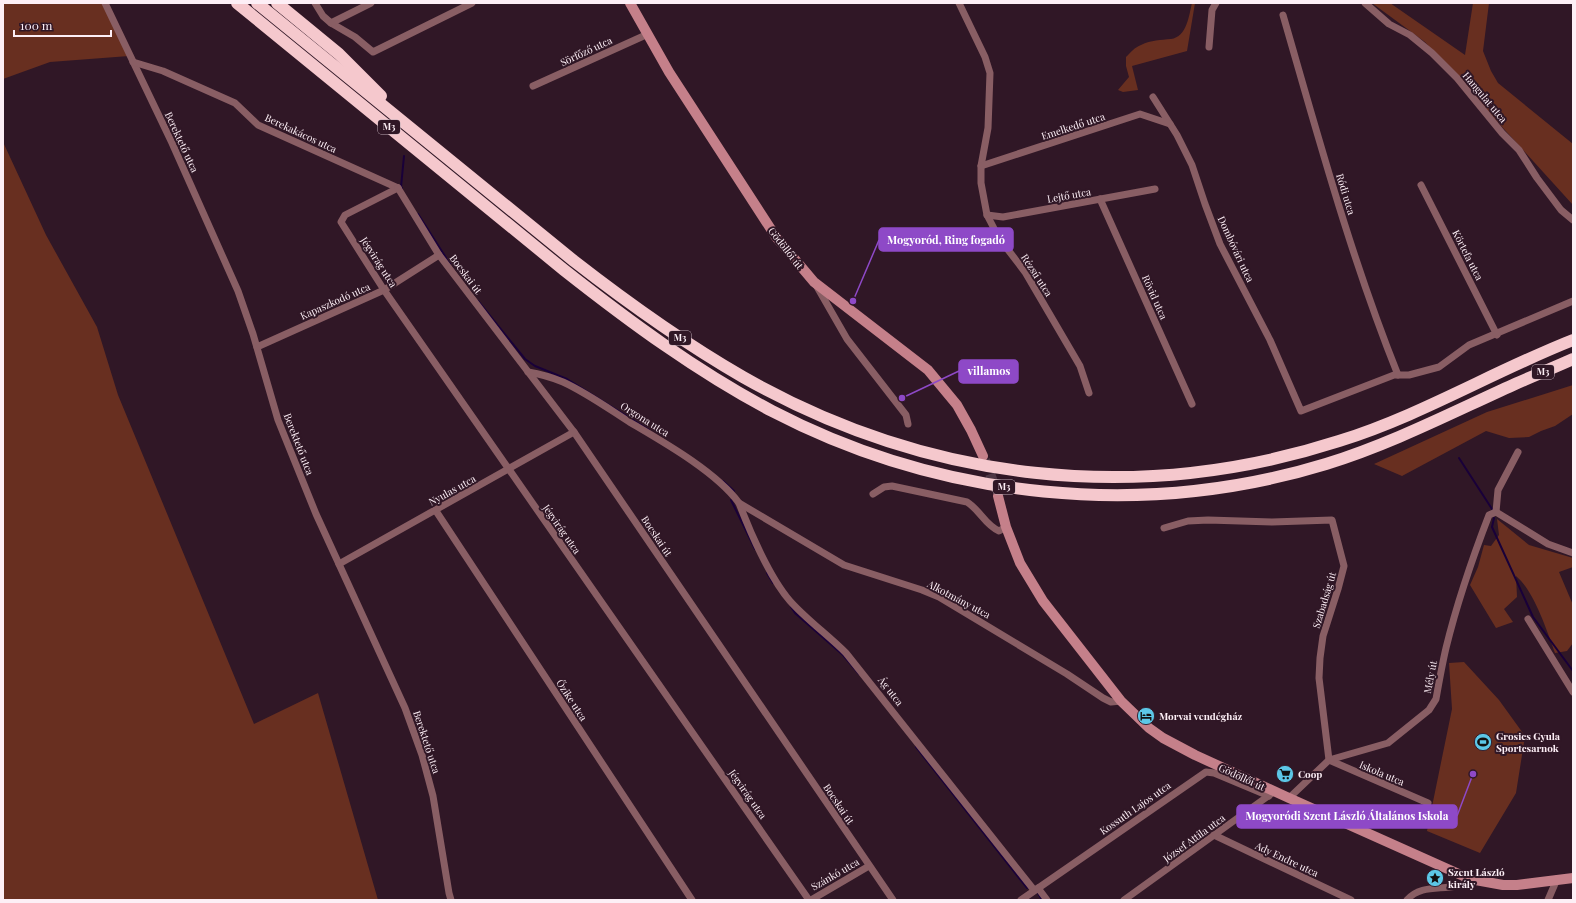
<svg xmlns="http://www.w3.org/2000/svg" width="1576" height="903" font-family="'Playfair Display',serif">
<rect width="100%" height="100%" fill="#301726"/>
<g fill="#682f20">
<polygon points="3,3 102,3 129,56 50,62 3,79"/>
<path d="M1192,3h3l-8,48 -55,15 6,24 -15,2 -5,-2 11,-13 -3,-11v-9c4,-4 9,-10 15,-12 10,-5 20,-5 30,-6 16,-2 18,-24 21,-36z"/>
<polygon points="1372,3 1390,3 1465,55 1473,3 1489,3 1483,51 1491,71 1498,83 1573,144 1573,205 1425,42"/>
<polygon points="3,142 46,235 97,327 118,395 254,724 318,693 378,900 3,900"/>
<polygon points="1573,385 1573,414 1555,426 1541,431 1529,437 1509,438 1486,431 1402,476 1374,464 1487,412"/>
<path d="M1497,519l32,26 44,13v9l-14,5 14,33v38l-6,8 -12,2c-8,-22 -21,-62 -39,-77l1,21 -13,12 9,13 -17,6 -26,-43 8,-18 6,-22 7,1 8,-11z"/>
<polygon points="1464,662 1499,700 1525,736 1516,793 1480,853 1427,831 1452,709 1449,663"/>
</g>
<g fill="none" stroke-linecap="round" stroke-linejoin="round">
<g stroke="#190039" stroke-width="2">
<polyline points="402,188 401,187 404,156"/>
<polyline points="418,214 450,264"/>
<polyline points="478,301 525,359 535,366 567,379 649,430"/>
<polyline points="1459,458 1492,509"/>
<polyline points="723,481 734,491"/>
<polyline points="731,500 755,549"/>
<polyline points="1494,518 1492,527 1533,617 1573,671"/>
<polyline points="767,573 773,583"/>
<polyline points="791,607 795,613 843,655 859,674"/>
<polyline points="916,747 1027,888"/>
<polyline points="1038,893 1042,900"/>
</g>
<polyline stroke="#4f3745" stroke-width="10" stroke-dasharray="10 5" stroke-linecap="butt" points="985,460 996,490"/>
<g stroke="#895e64" stroke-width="7">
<polyline points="105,3 172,143 238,291 253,334 278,420 316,514 405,708 422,755 433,796 449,893 451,900"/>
<polyline points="315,3 323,16 331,23 355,37 373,52 472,3"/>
<polyline points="959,3 985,57 990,73 988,128 981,166 981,183 987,215 999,238 1025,272 1080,366 1089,393"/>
<polyline points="1365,3 1389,24 1410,35 1432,53 1457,78 1502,133 1519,150 1537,178 1561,210 1573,220"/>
<path d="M1283,15c35,121 68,243 115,360"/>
<polyline points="331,23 371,3"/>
<polyline points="1209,47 1212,10 1216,3"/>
<polyline points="133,62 163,71 235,103 258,125 398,188"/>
<polyline points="533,86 648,34"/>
<polyline points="1153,97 1177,135 1192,165 1205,204 1220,244 1270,340 1301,411 1394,375 1409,375 1439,367 1469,345 1573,301"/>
<polyline points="981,166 1140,114 1170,124"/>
<polyline points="1421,185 1497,335"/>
<polyline points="398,188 345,215 341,222 384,290 809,900"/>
<polyline points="398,188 439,255 574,432 893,900"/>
<polyline points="1100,199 1192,404"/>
<polyline points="987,215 1003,217 1155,189"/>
<polyline points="816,285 847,339 906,415 908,424"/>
<polyline points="257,347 384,290 439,255"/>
<path d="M528,372c12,2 23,5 35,10 24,11 46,27 68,41 34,20 85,49 108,80 11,29 31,75 51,98 17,19 38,34 56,52l188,237"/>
<path d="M873,494l11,-7 8,-1 75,16c13,8 18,23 32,29l7,-4"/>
<polyline points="739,503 844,565 922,590 939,597 1067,674 1103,698 1111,702 1121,701"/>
<polyline points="436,511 692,900"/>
<polyline points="1496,512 1498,490 1518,452"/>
<polyline points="1164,528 1188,521 1208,520 1272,522 1332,520 1344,566 1338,589 1323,636 1320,658 1319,678 1329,760 1428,803"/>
<polyline points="339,564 574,432"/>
<polyline points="1528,619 1573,692"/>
<path d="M1289,798l40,-38 59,-17 41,-33 7,-11c3,-17 6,-34 10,-51 11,-45 26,-89 43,-133l7,-3 52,32 25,9"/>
<polyline points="1214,835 1351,900"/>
<polyline points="1038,888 1047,900"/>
<polyline points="811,900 869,866"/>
<polyline points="1021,900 1206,772 1214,773 1269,796"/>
<polyline points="1124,900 1271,794"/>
<path d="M1407,900c17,-20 46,-5 63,-21"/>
<polyline points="1548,900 1557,879"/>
</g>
<g stroke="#c5808a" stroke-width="10">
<polyline points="630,3 669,72 776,237 814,282 928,370 957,405 971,430 983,456"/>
<polyline points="998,496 1006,527 1020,563 1043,601 1121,701 1149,728 1163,738 1195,755 1289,798 1470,879 1503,885 1517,885 1573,878"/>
</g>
<g stroke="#f5c8cd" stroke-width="12">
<path d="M237,3l327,267c66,52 134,102 208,141 169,88 371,109 554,53 65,-20 125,-51 187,-79 20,-9 40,-17 60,-26"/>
<path d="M257,3l317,258c54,42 110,82 169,116 185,105 394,129 596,64 81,-25 155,-70 234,-101"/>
<polyline points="277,3 339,54 381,96"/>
</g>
</g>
<defs>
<symbol id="hotel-disc" viewBox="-11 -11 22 22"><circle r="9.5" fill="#5cc7e7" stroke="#301726"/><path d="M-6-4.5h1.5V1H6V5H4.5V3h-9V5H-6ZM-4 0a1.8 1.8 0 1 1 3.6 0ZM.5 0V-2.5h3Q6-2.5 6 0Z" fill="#111"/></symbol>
<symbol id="stadium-disc" viewBox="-11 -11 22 22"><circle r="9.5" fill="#5cc7e7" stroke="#301726"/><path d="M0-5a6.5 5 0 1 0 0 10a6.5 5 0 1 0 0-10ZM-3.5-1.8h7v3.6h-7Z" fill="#111"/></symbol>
<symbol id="supermarket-disc" viewBox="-11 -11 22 22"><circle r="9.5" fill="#5cc7e7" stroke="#301726"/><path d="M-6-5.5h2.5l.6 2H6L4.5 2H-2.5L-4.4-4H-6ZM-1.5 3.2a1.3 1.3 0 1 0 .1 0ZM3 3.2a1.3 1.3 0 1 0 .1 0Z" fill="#111"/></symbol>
<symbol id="sight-disc" viewBox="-11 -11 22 22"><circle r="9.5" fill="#5cc7e7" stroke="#301726"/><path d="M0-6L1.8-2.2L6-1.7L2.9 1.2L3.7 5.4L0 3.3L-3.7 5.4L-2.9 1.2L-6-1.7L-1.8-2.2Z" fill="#111"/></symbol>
</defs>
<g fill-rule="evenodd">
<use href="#hotel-disc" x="1136" y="706" width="20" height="20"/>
<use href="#stadium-disc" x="1473" y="732" width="20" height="20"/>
<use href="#supermarket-disc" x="1275" y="764" width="20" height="20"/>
<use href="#sight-disc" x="1425" y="868" width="20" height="20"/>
</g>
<g text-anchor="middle" stroke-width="4" stroke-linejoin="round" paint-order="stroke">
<g fill="#301726" stroke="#c0aeb8" stroke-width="1">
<rect x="378" y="120" width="22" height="14" rx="3"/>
<rect x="669" y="331" width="22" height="14" rx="3"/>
<rect x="1532" y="365" width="22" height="14" rx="3"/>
<rect x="993" y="480" width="22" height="14" rx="3"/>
</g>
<g font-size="9" font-weight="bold" fill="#fdeff6">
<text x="389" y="130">M3</text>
<text x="680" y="341">M3</text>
<text x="1543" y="375">M3</text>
<text x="1004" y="490">M3</text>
</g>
<g font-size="10" fill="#fdeff6" stroke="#301726">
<text transform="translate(586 51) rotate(-25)" y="4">Sörfőző utca</text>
<text transform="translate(1485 97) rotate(50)" y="4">Hangulat utca</text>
<text transform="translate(1073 126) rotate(-18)" y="4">Emelkedő utca</text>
<text transform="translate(301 133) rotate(25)" y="4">Berekakácos utca</text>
<text transform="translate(182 142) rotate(65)" y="4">Berektető utca</text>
<text transform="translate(1346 194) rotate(73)" y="4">Ródi utca</text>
<text transform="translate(1069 195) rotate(-10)" y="4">Lejtő utca</text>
<text transform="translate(786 248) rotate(52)" y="4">Gödöllői út</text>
<text transform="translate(1236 249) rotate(65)" y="4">Dombóvári utca</text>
<text transform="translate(1468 255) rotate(63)" y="4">Körtefa utca</text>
<text transform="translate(379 262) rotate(57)" y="4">Jégvirág utca</text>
<text transform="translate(466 274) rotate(53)" y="4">Bocskai út</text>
<text transform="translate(1037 275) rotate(57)" y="4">Rézsű utca</text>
<text transform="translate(1155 297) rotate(66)" y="4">Rövid utca</text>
<text transform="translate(335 301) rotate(-24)" y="4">Kapaszkodó utca</text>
<text transform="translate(645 419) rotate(32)" y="4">Orgona utca</text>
<text transform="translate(299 444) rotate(69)" y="4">Berektető utca</text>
<text transform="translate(452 490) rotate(-29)" y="4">Nyulas utca</text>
<text transform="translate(562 529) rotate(55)" y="4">Jégvirág utca</text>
<text transform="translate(657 536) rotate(56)" y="4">Bocskai út</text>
<text transform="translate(959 599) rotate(28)" y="4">Alkotmány utca</text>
<text transform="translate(1324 600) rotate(-73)" y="4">Szabadság út</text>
<text transform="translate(1430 677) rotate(-79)" y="4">Mély út</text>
<text transform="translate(891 691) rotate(52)" y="4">Ág utca</text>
<text transform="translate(572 700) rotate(57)" y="4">Őzike utca</text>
<text transform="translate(427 742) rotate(72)" y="4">Berektető utca</text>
<text transform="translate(1382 773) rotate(23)" y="4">Iskola utca</text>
<text transform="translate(1242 777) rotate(25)" y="4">Gödöllői út</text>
<text transform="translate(748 794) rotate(55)" y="4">Jégvirág utca</text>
<text transform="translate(839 804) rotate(56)" y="4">Bocskai út</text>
<text transform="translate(1135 808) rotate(-35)" y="4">Kossuth Lajos utca</text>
<text transform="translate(1194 838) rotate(-36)" y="4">József Attila utca</text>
<text transform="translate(1287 859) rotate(25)" y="4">Ady Endre utca</text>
<text transform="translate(835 874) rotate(-30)" y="4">Szánkó utca</text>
</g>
<g font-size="10" font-weight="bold" fill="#fdeff6" stroke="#301726" text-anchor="start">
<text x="1159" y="720">Morvai vendégház</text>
<text x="1496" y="740">Grosics Gyula<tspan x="1496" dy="12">Sportcsarnok</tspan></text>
<text x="1298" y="778">Coop</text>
<text x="1448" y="876">Szent László<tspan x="1448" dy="12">király</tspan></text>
</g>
</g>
<path fill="none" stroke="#8e49c7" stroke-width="1.5" d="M853 301L879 240M902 398L959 371M1473 774L1457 816"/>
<g fill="#8e49c7" stroke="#301726" stroke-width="1.5">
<circle cx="853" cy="301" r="4"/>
<circle cx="902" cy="398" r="4"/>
<circle cx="1473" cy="774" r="4"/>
</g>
<g fill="#8e49c7" stroke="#8e49c7" stroke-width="1.5">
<rect x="879" y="228" width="134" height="23" rx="4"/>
<rect x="959" y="360" width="59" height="23" rx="4"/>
<rect x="1237" y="805" width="220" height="23" rx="4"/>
</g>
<g font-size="11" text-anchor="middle" font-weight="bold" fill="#fff">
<text x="946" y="244">Mogyoród, Ring fogadó</text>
<text x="989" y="375">villamos</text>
<text x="1347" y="820">Mogyoródi Szent László Általános Iskola</text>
</g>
<rect width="1576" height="903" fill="none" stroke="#fdeff6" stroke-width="8"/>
<path d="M14 30v6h97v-6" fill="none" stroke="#fdeff6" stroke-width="2"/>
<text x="20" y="30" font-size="12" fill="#fdeff6" stroke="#301726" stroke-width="3" paint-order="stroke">100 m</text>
</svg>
